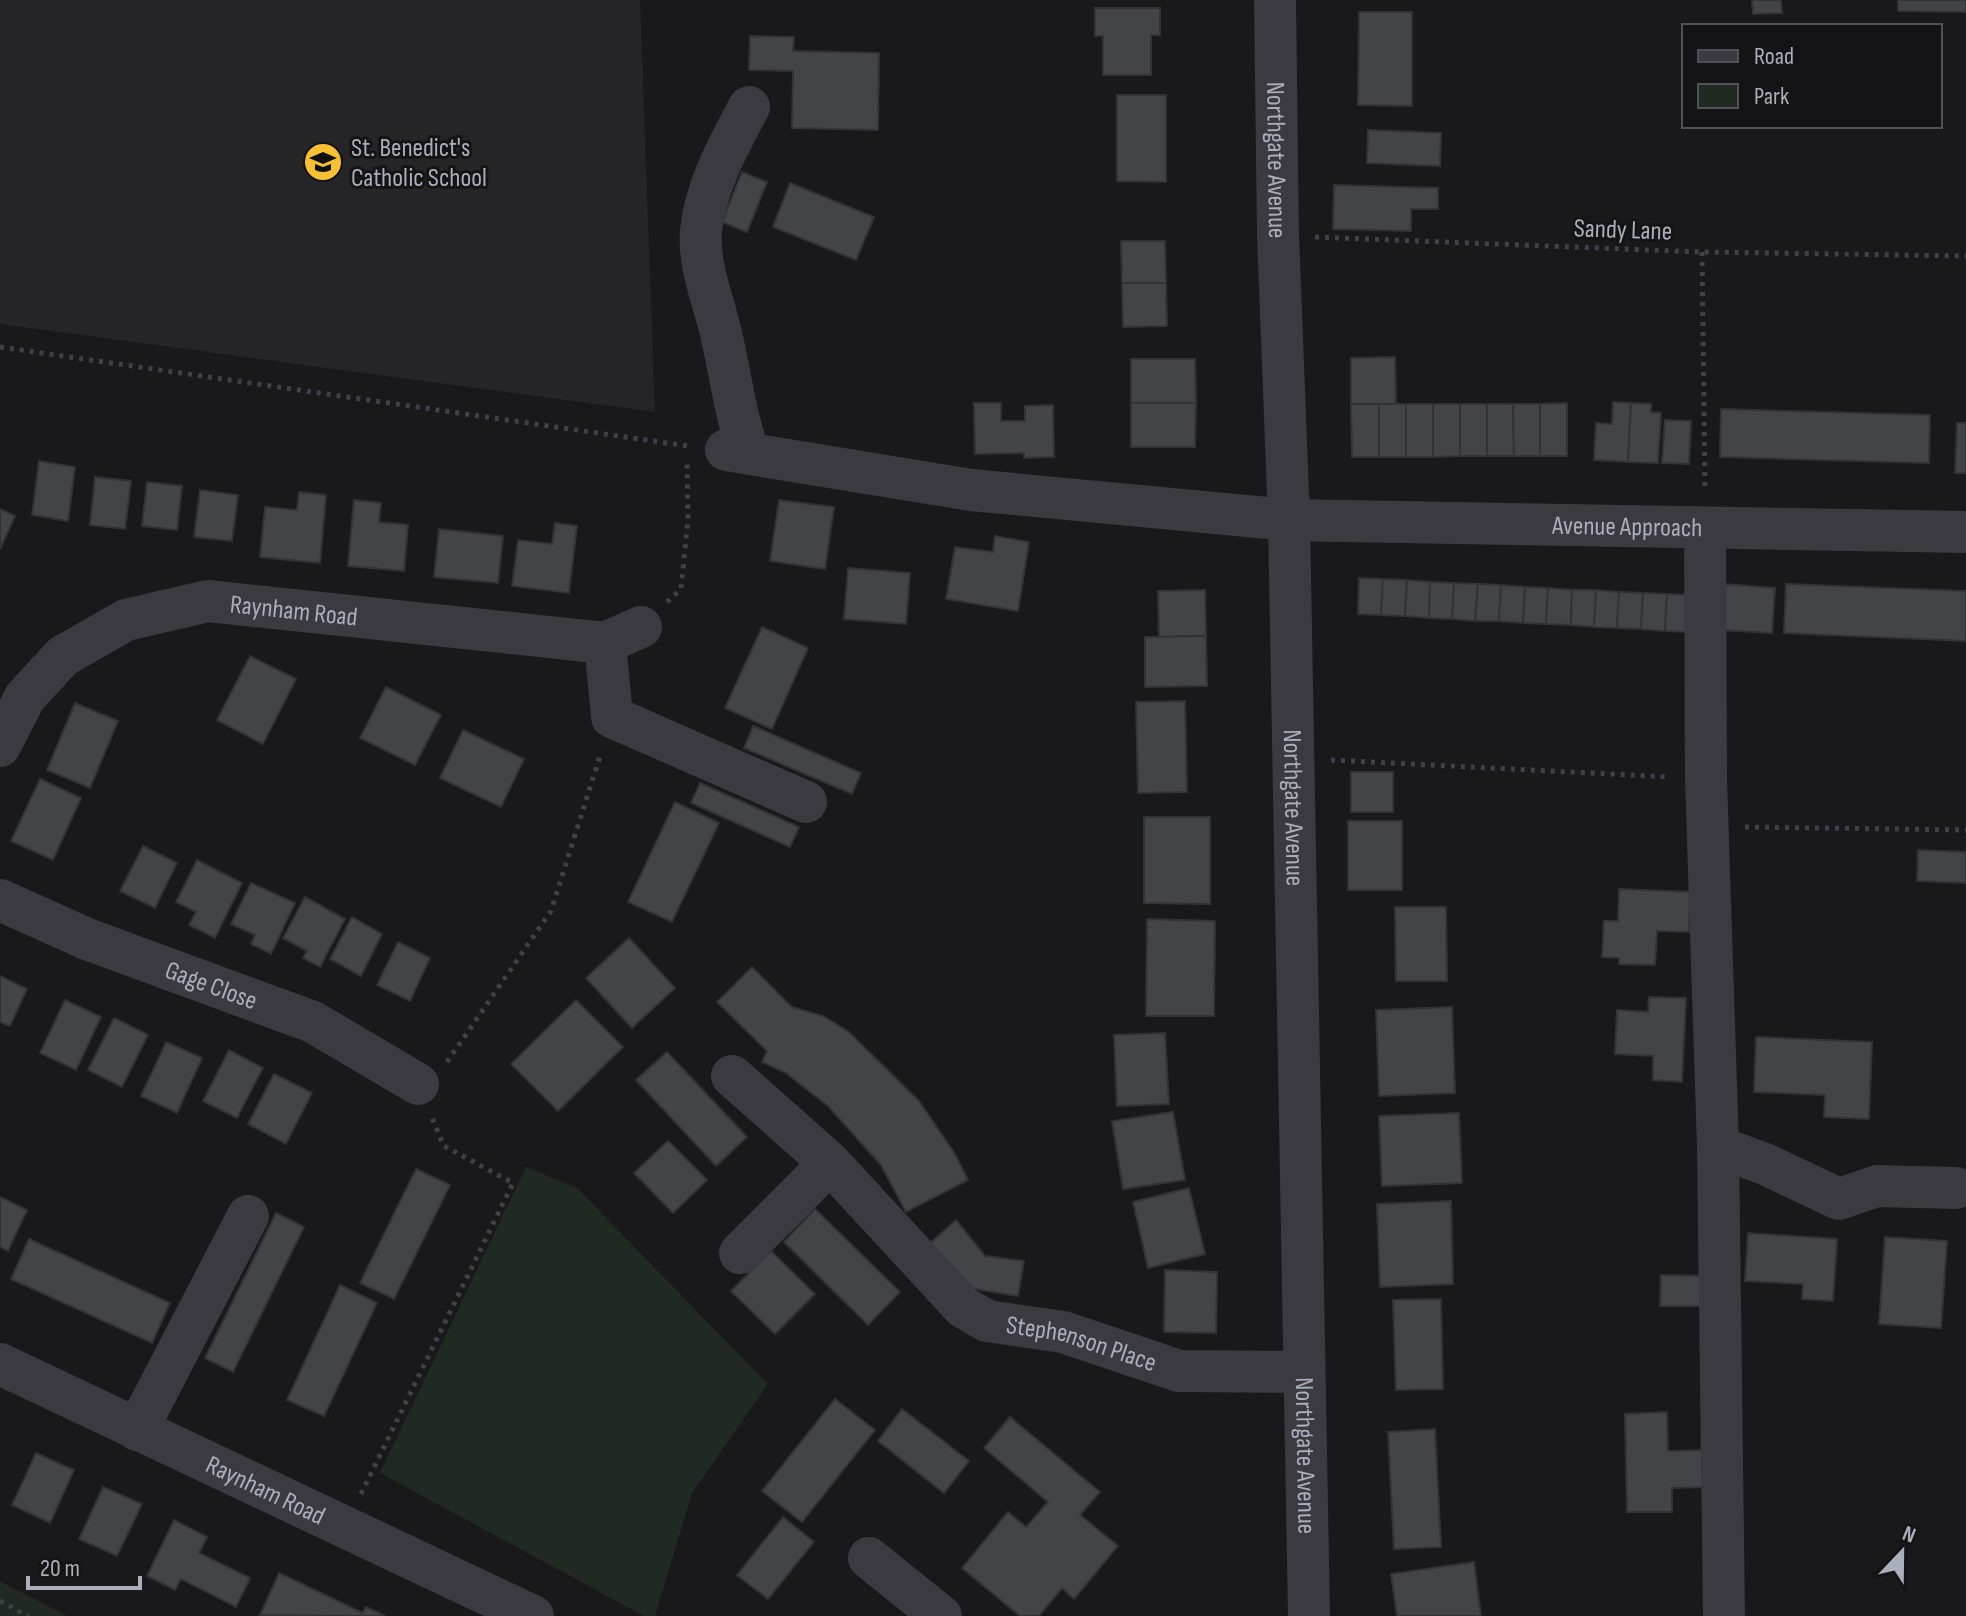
<svg xmlns="http://www.w3.org/2000/svg" width="1966" height="1616" font-family="'Sofia Sans Condensed',sans-serif">
<rect width="100%" height="100%" fill="#19191b"/>
<polygon fill="#252528" points="0,0 640,0 655,412 0,324"/>
<g fill="#212a22">
<polygon points="526,1167 577,1188 768,1384 692,1493 655,1616 644,1616 380,1473"/>
<polygon points="0,1581 67,1616 0,1616"/>
</g>
<g fill="#434448" stroke="#333337" stroke-width="2">
<polygon points="1752,0 1781,0 1782,13 1753,14"/>
<polygon points="1898,0 1966,0 1966,12 1898,11"/>
<polygon points="1095,8 1160,8 1160,35 1151,35 1151,75 1103,75 1103,36 1095,36"/>
<polygon points="1359,12 1412,12 1412,106 1358,105"/>
<polygon points="750,36 794,37 793,51 879,53 878,130 792,128 793,71 749,70"/>
<polygon points="1117,95 1166,95 1166,182 1117,181"/>
<polygon points="1368,130 1441,133 1440,166 1367,163"/>
<polygon points="742,172 767,182 747,232 722,222"/>
<polygon points="790,183 874,217 856,260 773,227"/>
<polygon points="1334,185 1438,188 1438,209 1411,209 1411,231 1333,229"/>
<polygon points="1121,241 1165,241 1166,283 1122,283"/>
<polygon points="1122,283 1166,283 1167,326 1123,327"/>
<polygon points="1395,357 1396,404 1351,404 1351,358"/>
<polygon points="1131,359 1195,359 1196,403 1131,403"/>
<polygon points="1613,402 1631,403 1628,462 1594,460 1596,423 1612,424"/>
<polygon points="974,403 1001,403 1001,421 1025,421 1025,406 1053,405 1054,457 1024,458 1024,453 975,454"/>
<polygon points="1131,403 1196,403 1195,447 1131,447"/>
<polygon points="1567,403 1567,456 1540,456 1540,404"/>
<polygon points="1631,403 1651,404 1651,412 1661,413 1658,463 1628,462"/>
<polygon points="1351,404 1379,404 1379,457 1352,457"/>
<rect x="1379" y="404" width="27" height="53"/>
<rect x="1406" y="404" width="27" height="53"/>
<polygon points="1433,404 1460,404 1460,456 1433,457"/>
<rect x="1460" y="404" width="27" height="52"/>
<polygon points="1487,404 1513,404 1514,456 1487,456"/>
<polygon points="1513,404 1540,404 1540,456 1514,456"/>
<polygon points="1721,409 1930,415 1929,463 1720,457"/>
<polygon points="1665,420 1691,421 1689,464 1662,463"/>
<polygon points="1957,423 1966,423 1966,473 1955,473"/>
<polygon points="39,461 75,467 68,521 32,515"/>
<polygon points="95,477 131,481 125,529 90,525"/>
<polygon points="147,482 182,486 177,530 142,526"/>
<polygon points="200,490 238,495 232,541 194,537"/>
<polygon points="299,492 326,495 320,563 260,557 265,507 297,510"/>
<polygon points="354,500 381,503 379,522 408,525 404,571 348,566"/>
<polygon points="779,500 834,507 825,569 770,561"/>
<polygon points="0,509 15,516 0,549"/>
<polygon points="555,523 577,526 569,593 512,586 518,540 552,544"/>
<polygon points="439,529 503,536 498,583 434,577"/>
<polygon points="995,536 1029,542 1018,611 946,599 955,547 993,552"/>
<polygon points="848,568 910,573 906,624 844,619"/>
<polygon points="1359,578 1383,579 1381,615 1358,614"/>
<polygon points="1383,579 1407,580 1405,616 1381,615"/>
<polygon points="1407,580 1430,582 1429,618 1405,616"/>
<polygon points="1430,582 1454,583 1452,619 1429,618"/>
<polygon points="1454,583 1478,584 1475,621 1452,619"/>
<polygon points="1478,584 1501,585 1499,621 1475,621"/>
<polygon points="1723,584 1775,588 1772,633 1721,630"/>
<polygon points="1786,584 1966,591 1966,641 1784,633"/>
<polygon points="1501,585 1525,587 1523,623 1499,621"/>
<polygon points="1525,587 1548,588 1546,624 1523,623"/>
<polygon points="1548,588 1572,590 1571,625 1546,624"/>
<polygon points="1205,590 1206,636 1159,637 1158,591"/>
<polygon points="1572,590 1596,590 1594,627 1571,625"/>
<polygon points="1596,590 1619,592 1617,628 1594,627"/>
<polygon points="1619,592 1643,593 1641,629 1617,628"/>
<polygon points="1643,593 1667,594 1665,631 1641,629"/>
<polygon points="1667,594 1690,595 1688,632 1665,631"/>
<polygon points="762,627 808,648 772,729 725,708"/>
<polygon points="1206,636 1207,686 1145,687 1145,637"/>
<polygon points="250,656 296,679 263,744 217,720"/>
<polygon points="386,687 441,715 415,765 360,738"/>
<polygon points="1185,701 1187,792 1138,793 1136,702"/>
<polygon points="75,703 118,721 90,788 47,770"/>
<polygon points="753,726 861,773 852,794 744,748"/>
<polygon points="463,730 524,759 501,807 440,778"/>
<rect x="1351" y="772" width="42" height="40"/>
<polygon points="40,779 81,798 53,860 11,841"/>
<polygon points="700,783 799,827 790,847 691,803"/>
<polygon points="675,802 719,823 672,922 628,902"/>
<polygon points="1144,817 1210,817 1210,904 1144,903"/>
<rect x="1348" y="821" width="54" height="69"/>
<polygon points="143,846 177,863 155,908 120,891"/>
<polygon points="1918,850 1966,852 1966,883 1917,881"/>
<polygon points="197,860 242,883 215,938 189,925 196,912 176,902"/>
<polygon points="251,883 295,903 271,954 251,944 255,935 231,924"/>
<polygon points="1619,889 1690,892 1689,932 1657,931 1655,965 1619,964 1619,958 1602,957 1604,921 1618,921"/>
<polygon points="305,897 345,919 320,967 303,958 307,951 283,938"/>
<polygon points="1395,907 1446,907 1447,981 1396,981"/>
<polygon points="352,917 382,934 361,976 330,959"/>
<polygon points="1147,919 1215,921 1214,1016 1146,1016"/>
<polygon points="629,938 675,988 632,1028 586,978"/>
<polygon points="398,942 430,958 410,1001 377,985"/>
<polygon points="752,967 792,1007 823,1016 849,1032 919,1101 955,1154 968,1180 906,1212 881,1165 828,1106 786,1073 762,1062 767,1051 717,1002"/>
<polygon points="0,976 27,989 10,1026 0,1022"/>
<polygon points="1649,997 1686,998 1682,1082 1653,1080 1653,1056 1615,1054 1617,1010 1648,1012"/>
<polygon points="65,1000 101,1017 76,1070 40,1053"/>
<polygon points="576,1000 623,1047 558,1111 511,1064"/>
<polygon points="1452,1007 1455,1093 1379,1096 1376,1010"/>
<polygon points="114,1018 148,1035 122,1087 88,1070"/>
<polygon points="1165,1033 1169,1104 1117,1106 1114,1035"/>
<polygon points="1756,1037 1872,1042 1869,1119 1824,1117 1825,1095 1754,1092"/>
<polygon points="166,1042 202,1058 177,1113 141,1096"/>
<polygon points="229,1050 263,1068 237,1118 203,1101"/>
<polygon points="667,1052 747,1137 716,1166 636,1080"/>
<polygon points="274,1074 312,1093 286,1144 248,1124"/>
<polygon points="1173,1112 1185,1180 1123,1189 1112,1121"/>
<polygon points="1459,1113 1462,1183 1382,1186 1379,1116"/>
<polygon points="668,1141 707,1180 673,1213 634,1173"/>
<polygon points="416,1169 450,1185 394,1299 360,1283"/>
<polygon points="1189,1188 1205,1254 1148,1268 1133,1202"/>
<polygon points="0,1197 27,1210 8,1251 0,1247"/>
<polygon points="1451,1201 1453,1284 1380,1287 1377,1204"/>
<polygon points="815,1209 900,1292 868,1325 784,1242"/>
<polygon points="276,1213 304,1227 233,1372 205,1358"/>
<polygon points="956,1220 985,1256 1024,1261 1018,1296 970,1288 929,1244"/>
<polygon points="1748,1233 1837,1239 1833,1301 1802,1299 1803,1284 1745,1281"/>
<polygon points="1885,1237 1947,1241 1941,1328 1879,1324"/>
<polygon points="29,1239 170,1303 152,1343 11,1279"/>
<polygon points="771,1251 815,1294 775,1334 731,1291"/>
<polygon points="1165,1270 1217,1272 1216,1333 1164,1332"/>
<polygon points="1661,1275 1703,1276 1702,1306 1660,1306"/>
<polygon points="340,1285 377,1303 324,1416 287,1400"/>
<polygon points="1441,1299 1443,1389 1396,1390 1393,1300"/>
<polygon points="835,1399 875,1430 802,1522 762,1491"/>
<polygon points="902,1409 969,1461 944,1493 878,1441"/>
<polygon points="1667,1412 1668,1451 1706,1450 1707,1487 1672,1488 1672,1512 1627,1512 1625,1414"/>
<polygon points="1010,1417 1100,1492 1080,1515 1118,1546 1074,1599 1062,1588 1039,1616 1020,1616 962,1568 1008,1512 1026,1527 1048,1502 984,1448"/>
<polygon points="1435,1429 1441,1547 1394,1549 1388,1432"/>
<polygon points="36,1453 74,1470 50,1523 12,1505"/>
<polygon points="103,1487 142,1504 117,1556 79,1539"/>
<polygon points="783,1517 814,1542 768,1599 737,1575"/>
<polygon points="174,1520 207,1537 199,1553 250,1578 236,1607 181,1579 175,1590 147,1576"/>
<polygon points="1474,1562 1481,1616 1397,1616 1391,1574"/>
<polygon points="279,1573 363,1613 361,1616 260,1615"/>
<polygon points="366,1607 385,1616 361,1616"/>
</g>
<g fill="none" stroke-linecap="round" stroke-linejoin="round">
<g stroke="#404148" stroke-width="5" stroke-dasharray="4 6" stroke-linecap="butt">
<polyline points="1315,237 1702,252 1966,256"/>
<polyline points="1702,252 1705,491"/>
<polyline points="0,347 688,446"/>
<polyline points="667,602 681,589 688,519 687,463"/>
<polyline points="1331,760 1668,777"/>
<polyline points="1745,827 1966,830"/>
<polyline points="447,1062 551,911 600,756"/>
<polyline points="361,1494 513,1183 444,1146 432,1118"/>
<polyline points="0,1601 28,1616"/>
</g>
<g stroke="#3a3a40" stroke-width="42">
<path id="s1" d="M1275,0l3,235 11,285 20,1096"/>
<path id="s2" d="M726,450l245,40 318,30 677,12"/>
<path d="M748,451c-13,-37 -17,-74 -26,-113 -7,-34 -24,-71 -21,-107 4,-44 28,-86 48,-124"/>
<polyline points="1705,528 1706,779 1718,1147 1724,1616"/>
<polyline points="605,643 612,717 806,802"/>
<path id="s3" d="M0,746l25,-49 38,-41 63,-36 82,-19 397,42 36,-16"/>
<path id="s4" d="M0,900l87,39 226,83 105,62"/>
<path id="s5" d="M732,1076l98,87 133,144 24,14 76,11 116,39 125,1"/>
<polyline points="1718,1147 1765,1164 1839,1199 1877,1186 1956,1188"/>
<polyline points="740,1253 830,1163"/>
<path id="s6" d="M0,1364l533,252"/>
<polyline points="137,1430 248,1216"/>
<polyline points="869,1558 941,1616"/>
</g>
</g>
<defs>
<symbol id="school-disc" viewBox="-11 -11 22 22"><circle r="9.5" fill="#f8c134" stroke="#141416"/><path d="M0-5L7-2L0 1L-7-2ZM-4 1L0 2.5L4 1V4Q0 6-4 4Z" fill="#111"/></symbol>
</defs>
<g fill-rule="evenodd">
<use href="#school-disc" x="301" y="140" width="44" height="44"/>
</g>
<g text-anchor="middle" stroke-width="6" stroke-linejoin="round" paint-order="stroke">
<g font-size="26" fill="#abafbb" stroke="#141416" text-anchor="start">
<text x="351" y="156">St. Benedict's<tspan x="351" dy="30">Catholic School</tspan></text>
</g>
<g font-size="26" fill="#abafbb" stroke="#141416">
<text dy="9" stroke="none"><textPath href="#s1" startOffset="160">Northgate Avenue</textPath></text>
<text transform="translate(1623 229) rotate(2)" y="9">Sandy Lane</text>
<text dy="9" stroke="none"><textPath href="#s2" startOffset="906">Avenue Approach</textPath></text>
<text dy="9" stroke="none"><textPath href="#s3" startOffset="354">Raynham Road</textPath></text>
<text dy="9" stroke="none"><textPath href="#s1" startOffset="808">Northgate Avenue</textPath></text>
<text dy="9" stroke="none"><textPath href="#s4" startOffset="228">Gage Close</textPath></text>
<text dy="9" stroke="none"><textPath href="#s5" startOffset="452">Stephenson Place</textPath></text>
<text dy="9" stroke="none"><textPath href="#s1" startOffset="1456">Northgate Avenue</textPath></text>
<text dy="9" stroke="none"><textPath href="#s6" startOffset="294">Raynham Road</textPath></text>
</g>
</g>
<rect x="1682" y="24" width="260" height="104" fill="#141416" stroke="#505258" stroke-width="2"/>
<rect x="1698" y="50" width="40" height="12" fill="#3a3a40" stroke="#505258" stroke-width="2"/>
<text x="1754" y="64" font-size="24" fill="#abafbb">Road</text>
<rect x="1698" y="84" width="40" height="24" fill="#212a22" stroke="#505258" stroke-width="2"/>
<text x="1754" y="104" font-size="24" fill="#abafbb">Park</text>
<g transform="translate(1902 1552) rotate(22)" stroke="#141416" stroke-width="6" paint-order="stroke">
<path d="M0-6L14 30L0 20L-14 30Z" fill="#abafbb"/>
<text y="-12" font-size="22" font-weight="bold" text-anchor="middle" fill="#abafbb">N</text>
</g>
<path d="M28 1576v12h112v-12" fill="none" stroke="#abafbb" stroke-width="4"/>
<text x="40" y="1576" font-size="24" fill="#abafbb" stroke="#141416" stroke-width="6" paint-order="stroke">20 m</text>
</svg>
